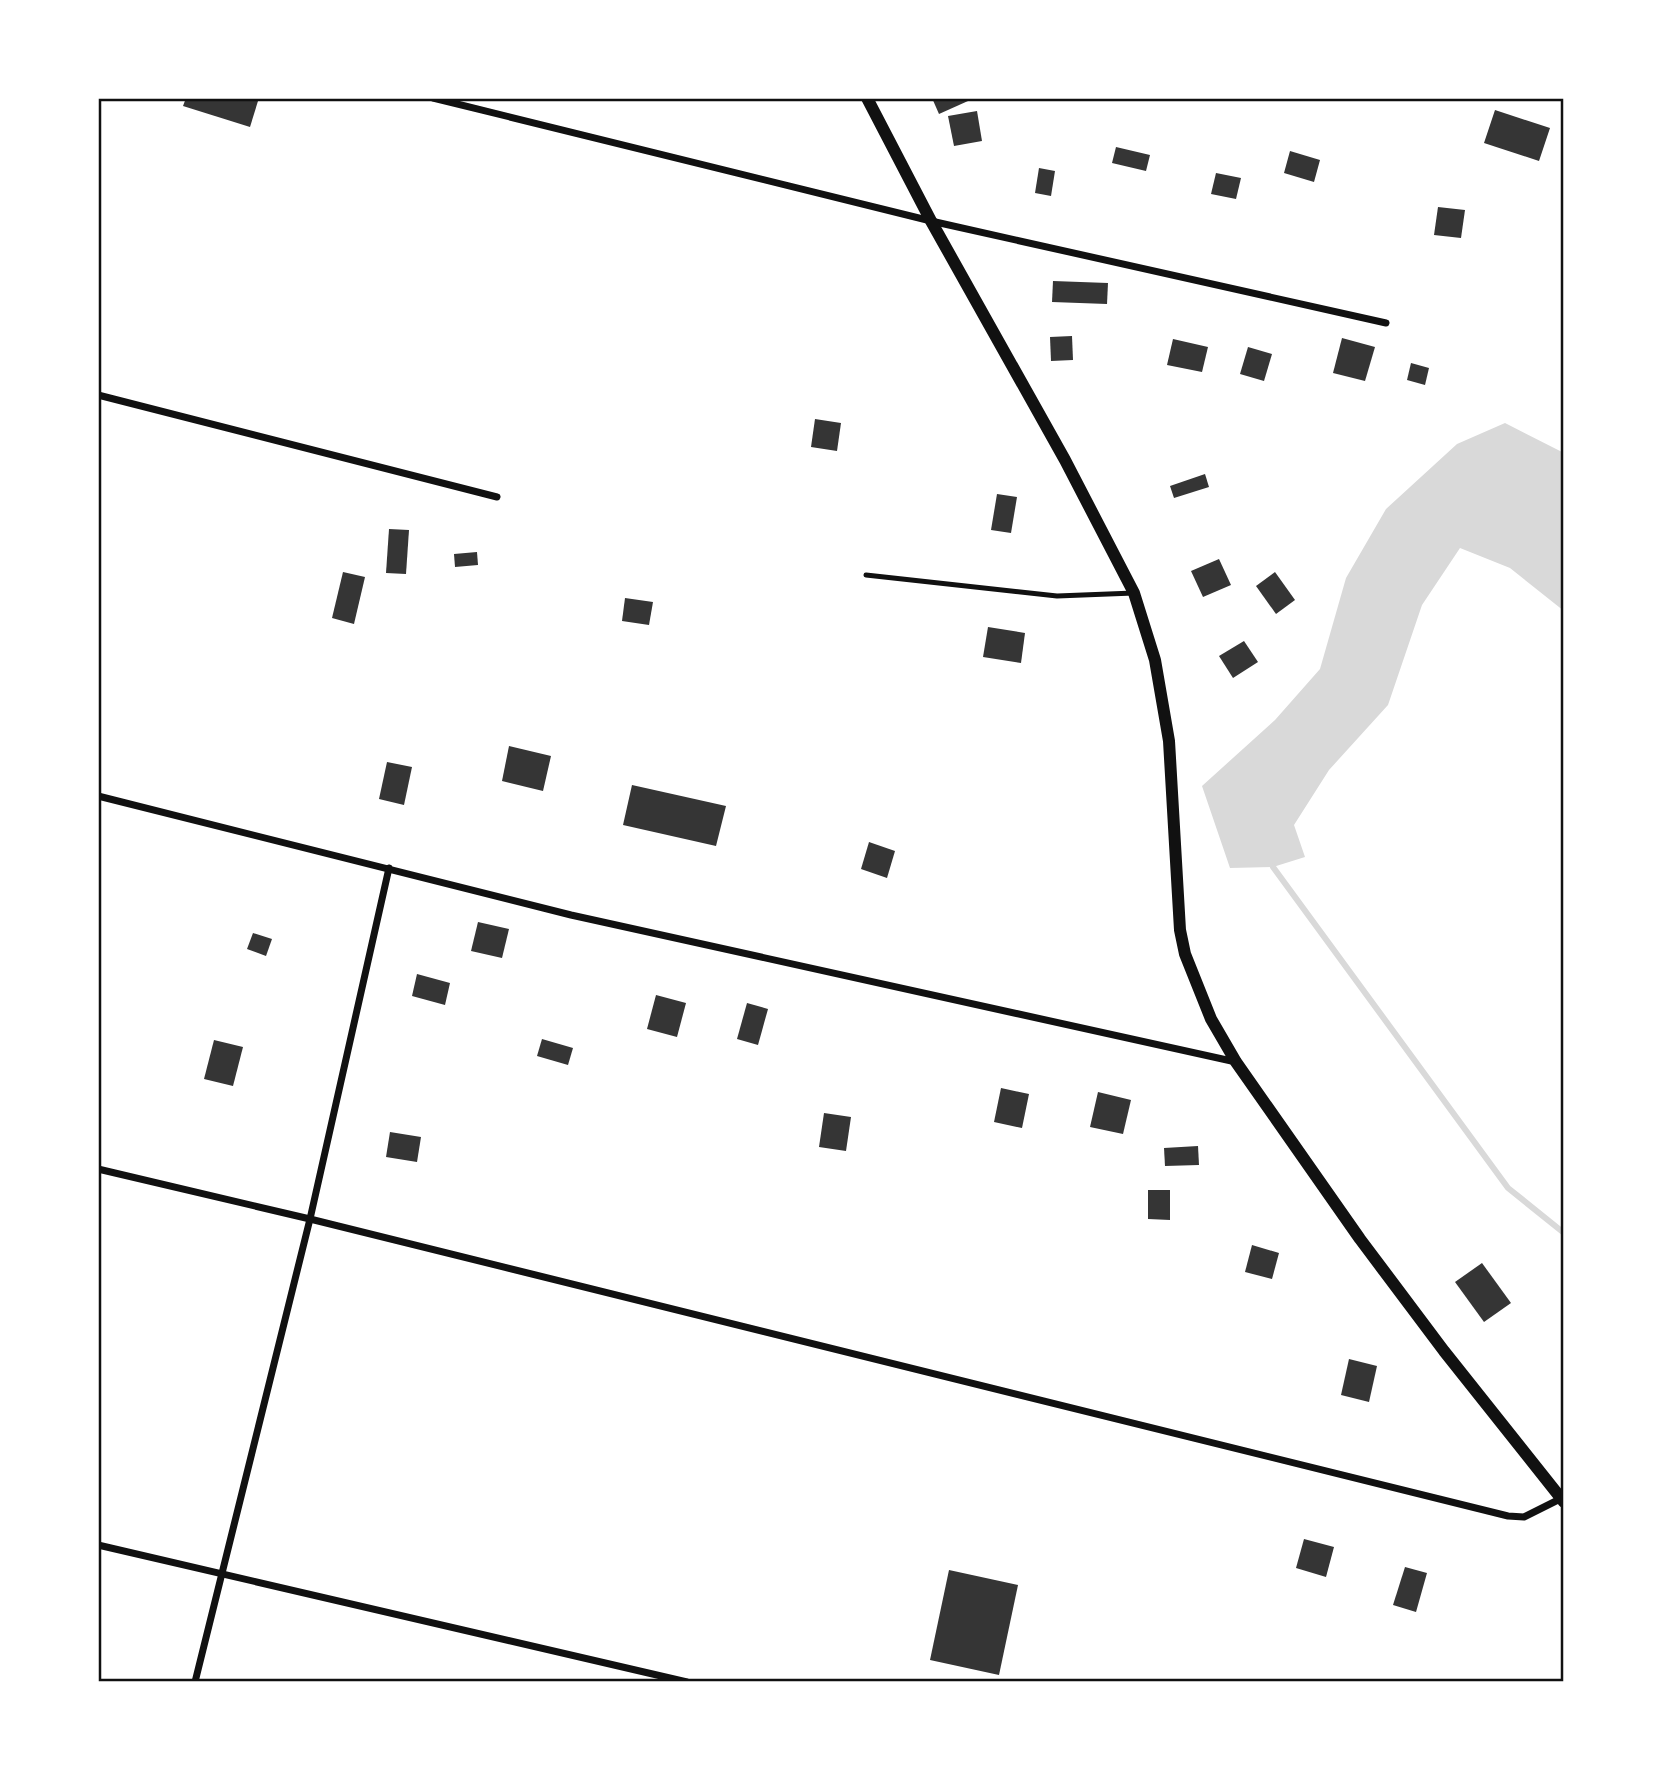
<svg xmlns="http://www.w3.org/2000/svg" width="1662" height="1780" font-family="'PT Sans Narrow',sans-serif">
<rect width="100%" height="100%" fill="#fff"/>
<polygon fill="#d9d9d9" points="1505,423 1564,453 1564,611 1510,568 1460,548 1422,605 1388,705 1329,770 1294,825 1305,857 1273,867 1230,868 1202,786 1275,720 1320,669 1346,578 1386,509 1457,444"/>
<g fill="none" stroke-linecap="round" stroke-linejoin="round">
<polyline stroke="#d9d9d9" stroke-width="6" points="1273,867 1508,1188 1564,1233"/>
</g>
<g fill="#353535">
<polygon points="186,98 247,98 258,101 250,127 183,106"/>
<polygon points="932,98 967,98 968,101 939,114"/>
<polygon points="1495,110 1550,128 1539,161 1484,143"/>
<polygon points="977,111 982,141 954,146 948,116"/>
<polygon points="1116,147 1150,155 1146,171 1112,163"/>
<polygon points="1290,151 1320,160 1314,182 1284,173"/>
<polygon points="1039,168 1055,171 1051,196 1035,193"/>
<polygon points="1216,173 1241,178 1236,199 1211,194"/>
<polygon points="1438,207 1465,210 1461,238 1434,235"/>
<polygon points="1053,281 1108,283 1107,304 1052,302"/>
<polygon points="1072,336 1073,360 1051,361 1050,337"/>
<polygon points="1342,338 1375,347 1365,381 1333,373"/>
<polygon points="1173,339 1208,347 1202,372 1167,365"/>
<polygon points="1248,347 1272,354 1264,381 1240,374"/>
<polygon points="1411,363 1429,368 1425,385 1407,380"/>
<polygon points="815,419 841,423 837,451 811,447"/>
<polygon points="1205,474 1209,487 1174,498 1170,486"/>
<polygon points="997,494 1017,497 1011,533 991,530"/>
<polygon points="389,529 409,530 406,574 386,573"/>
<polygon points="477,552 478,565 455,567 454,554"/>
<polygon points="1219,559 1231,585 1203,597 1191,571"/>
<polygon points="343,572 365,577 354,624 332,618"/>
<polygon points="1275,572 1295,600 1276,614 1256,586"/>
<polygon points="625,598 653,602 649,625 622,621"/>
<polygon points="988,627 1025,633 1021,663 983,657"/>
<polygon points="1244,641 1258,662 1233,678 1219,656"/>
<polygon points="509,746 551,756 543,791 502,781"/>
<polygon points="387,762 412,767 404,805 379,799"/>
<polygon points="632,785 726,806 716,846 623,825"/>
<polygon points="869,842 895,851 887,878 861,869"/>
<polygon points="478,922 509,929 502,958 471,951"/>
<polygon points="253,933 272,939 266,956 247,949"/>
<polygon points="417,974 450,983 445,1005 412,996"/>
<polygon points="656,995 686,1003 677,1037 647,1029"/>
<polygon points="747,1003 768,1009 758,1045 737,1039"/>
<polygon points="542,1039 573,1048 568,1065 537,1056"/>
<polygon points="214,1040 243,1047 233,1086 204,1079"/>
<polygon points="1001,1088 1029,1094 1022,1128 994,1122"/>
<polygon points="1098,1092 1131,1100 1123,1134 1090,1127"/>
<polygon points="824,1113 851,1117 846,1151 819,1147"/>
<polygon points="390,1132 421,1137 417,1162 386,1157"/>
<polygon points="1198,1146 1199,1165 1165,1166 1164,1148"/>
<polygon points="1148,1190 1170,1190 1170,1220 1148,1219"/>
<polygon points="1252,1245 1279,1253 1272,1279 1245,1272"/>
<polygon points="1482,1263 1511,1303 1484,1322 1455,1282"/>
<polygon points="1349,1359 1377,1366 1369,1402 1341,1395"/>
<polygon points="1304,1539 1334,1547 1326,1577 1296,1568"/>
<polygon points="1405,1567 1427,1573 1416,1612 1393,1605"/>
<polygon points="949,1570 1018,1585 999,1675 930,1660"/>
</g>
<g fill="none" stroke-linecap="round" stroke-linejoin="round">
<polyline stroke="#111" stroke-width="5" points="866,575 1057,596 1134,593"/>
<g stroke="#111" stroke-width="7">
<polyline points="433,98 931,221 1386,323"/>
<polyline points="98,395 497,497"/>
<polyline points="98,796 571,915 1236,1062"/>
<polyline points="98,1169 310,1219 1508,1516 1524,1517 1560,1499"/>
<polyline points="98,1545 687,1682"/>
<polyline points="195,1682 310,1219 389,868"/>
</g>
<polyline stroke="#111" stroke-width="12" points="867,98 931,221 1065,460 1134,593 1155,660 1169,741 1180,930 1185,954 1211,1019 1236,1062 1360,1239 1444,1351 1564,1502"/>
</g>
<rect width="1662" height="1780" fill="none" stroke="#ffffff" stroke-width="200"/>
<rect x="100" y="100" width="1462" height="1580" fill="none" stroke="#111" stroke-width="2.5"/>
</svg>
